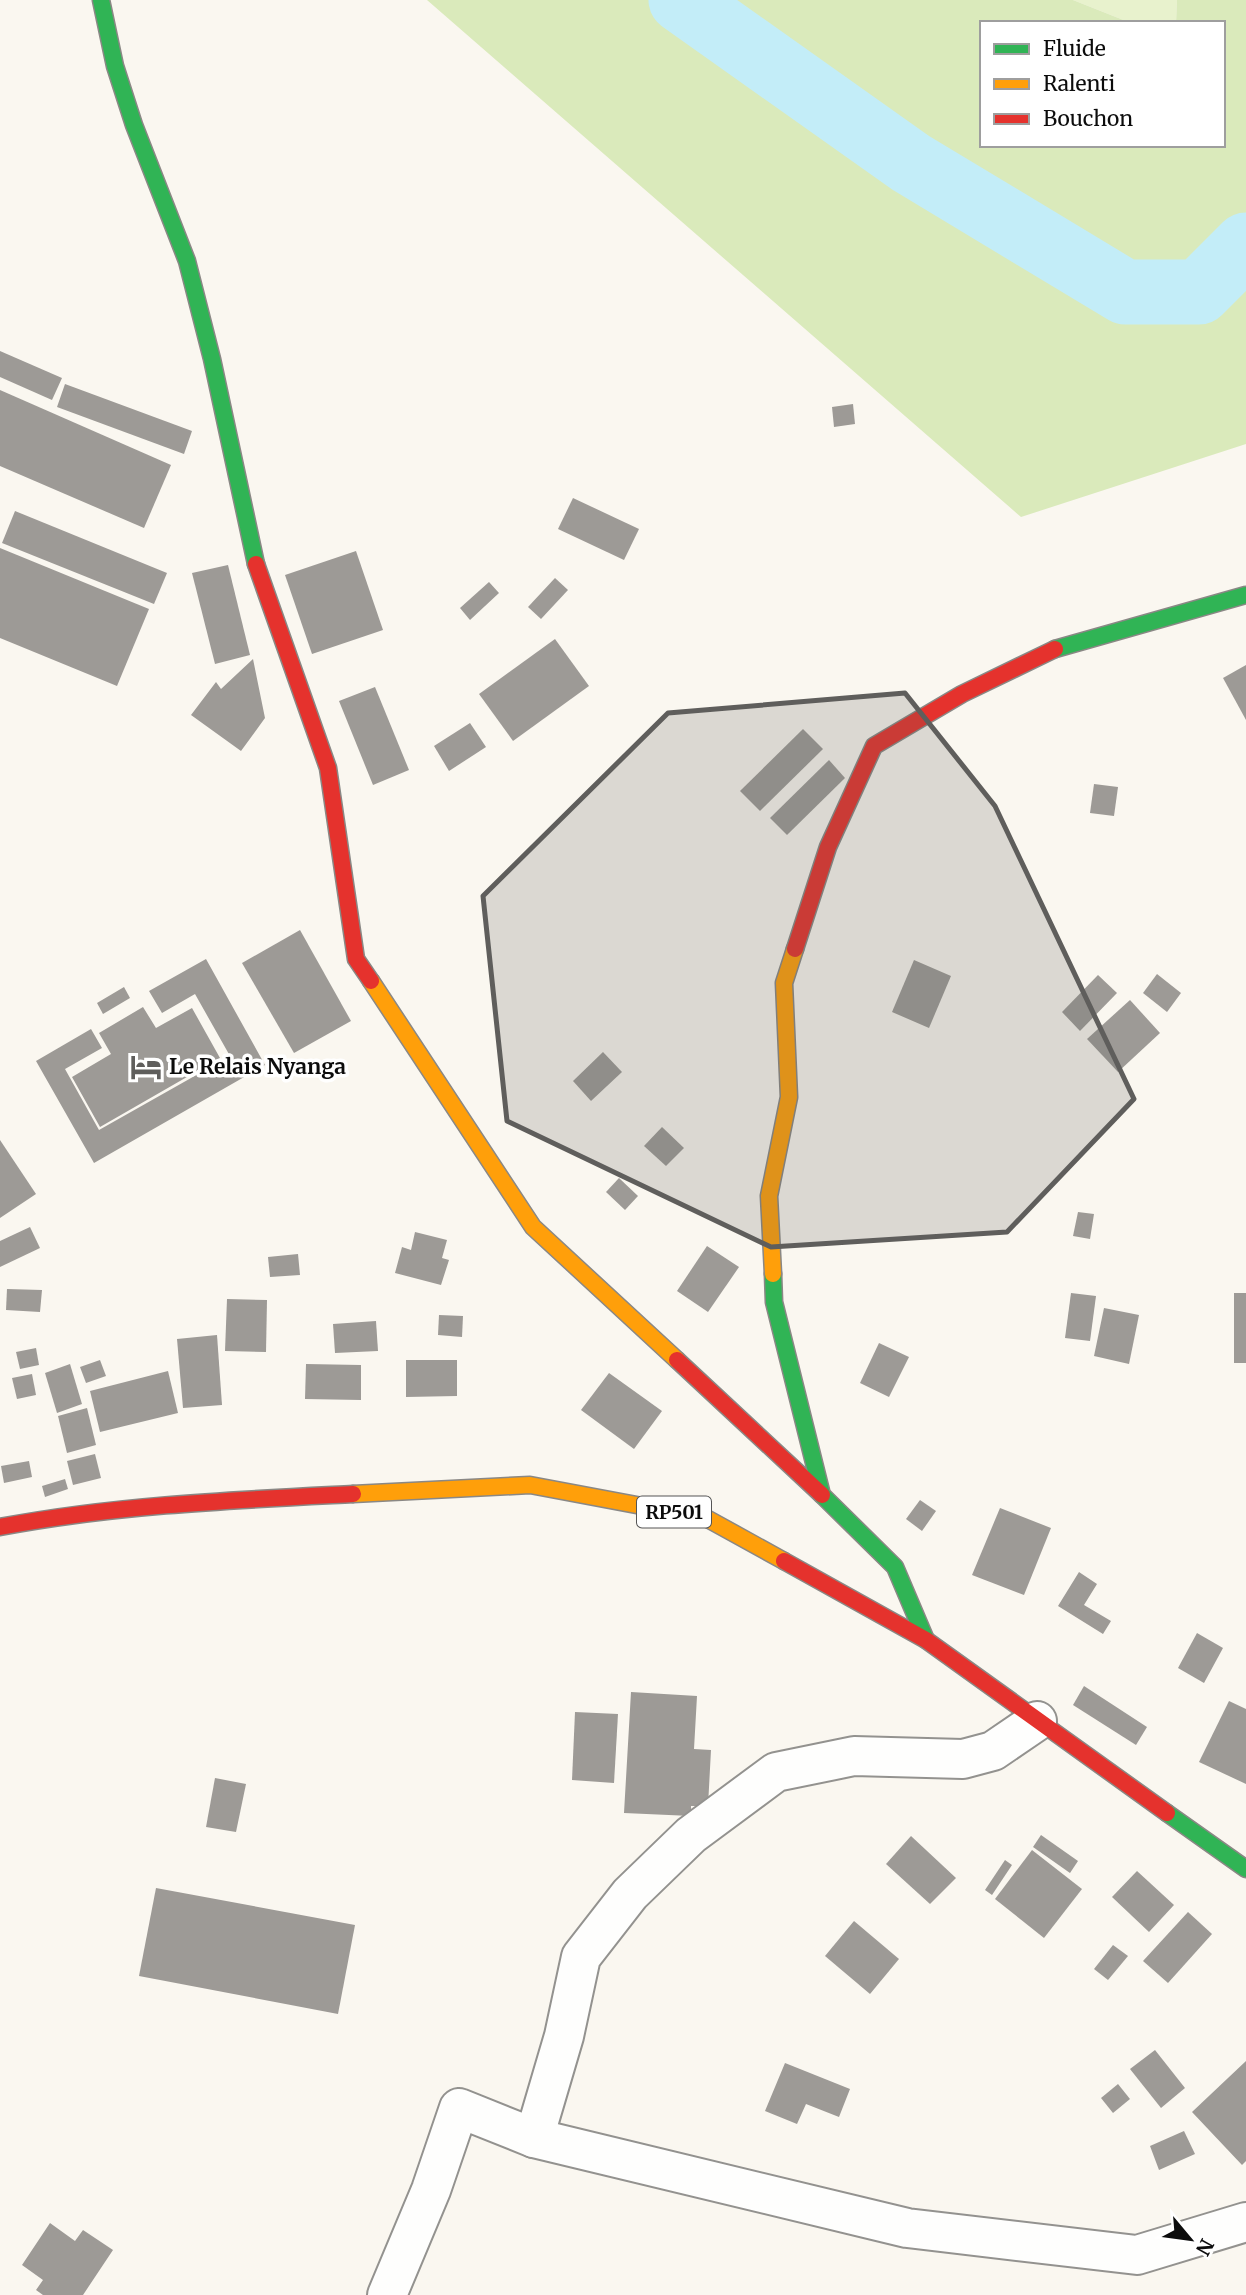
<svg xmlns="http://www.w3.org/2000/svg" width="1246" height="2295" font-family="Merriweather,serif">
<rect width="100%" height="100%" fill="#faf7f0"/>
<polygon fill="#e8f2cd" points="1073,0 1177,0 1176,23 1131,23"/>
<polygon fill="#daeabb" points="427,0 1073,0 1131,23 982,23 982,145 1223,145 1223,23 1176,23 1177,0 1246,0 1246,444 1021,517"/>
<g fill="none" stroke-linecap="round" stroke-linejoin="round">
<polyline stroke="#c3edf8" stroke-width="65" points="681,0 911,163 1125,292 1199,292 1246,245"/>
</g>
<g fill="#9d9a96">
<polygon points="0,351 62,378 52,400 0,377"/>
<polygon points="65,384 192,431 184,454 57,407"/>
<polygon points="0,390 171,465 144,528 0,466"/>
<polygon points="853,404 855,424 834,427 832,407"/>
<polygon points="573,498 639,529 624,560 558,529"/>
<polygon points="15,511 167,573 154,604 2,543"/>
<polygon points="0,548 149,609 117,686 0,638"/>
<polygon points="356,551 383,630 312,654 285,575"/>
<polygon points="228,565 250,655 215,664 192,573"/>
<polygon points="555,578 568,590 541,619 528,607"/>
<polygon points="489,582 499,593 470,620 460,608"/>
<polygon points="555,639 589,686 513,741 479,694"/>
<polygon points="253,659 265,718 241,751 191,715 216,682 221,689"/>
<polygon points="1246,665 1246,720 1223,678"/>
<polygon points="375,687 409,770 373,785 339,701"/>
<polygon points="470,723 486,747 449,771 434,746"/>
<polygon points="803,729 823,749 760,811 740,791"/>
<polygon points="829,760 845,778 787,835 770,818"/>
<polygon points="1094,784 1118,787 1114,816 1090,813"/>
<polygon points="300,930 351,1021 294,1053 242,963"/>
<polygon points="206,959 265,1065 94,1163 36,1061 91,1029 102,1048 65,1069 99,1130 230,1056 195,994 162,1013 149,991"/>
<polygon points="914,960 951,976 929,1028 892,1012"/>
<polygon points="1157,974 1181,993 1167,1012 1143,993"/>
<polygon points="1098,975 1117,993 1080,1031 1062,1012"/>
<polygon points="124,987 130,998 103,1014 97,1003"/>
<polygon points="1130,1000 1160,1033 1118,1072 1087,1039"/>
<polygon points="143,1007 156,1028 192,1008 220,1058 100,1127 72,1077 111,1054 99,1033"/>
<polygon points="603,1052 622,1072 591,1101 573,1081"/>
<polygon points="662,1127 684,1148 666,1166 644,1146"/>
<polygon points="0,1140 36,1194 0,1218"/>
<polygon points="619,1178 638,1196 625,1210 606,1192"/>
<polygon points="1078,1212 1094,1214 1090,1239 1073,1236"/>
<polygon points="30,1227 40,1248 0,1267 0,1241"/>
<polygon points="415,1232 447,1240 442,1258 449,1260 441,1285 395,1273 402,1247 411,1250"/>
<polygon points="707,1246 739,1267 708,1312 677,1291"/>
<polygon points="298,1254 300,1275 270,1277 268,1257"/>
<polygon points="7,1289 42,1290 40,1312 6,1310"/>
<polygon points="1071,1293 1096,1296 1090,1341 1065,1338"/>
<rect x="1234" y="1293" width="12" height="70"/>
<polygon points="227,1299 267,1300 266,1352 225,1351"/>
<polygon points="1104,1308 1139,1315 1129,1364 1094,1356"/>
<polygon points="439,1315 463,1316 462,1337 438,1335"/>
<polygon points="376,1321 378,1351 335,1353 333,1324"/>
<polygon points="217,1335 222,1405 183,1408 177,1339"/>
<polygon points="879,1343 909,1357 889,1397 860,1383"/>
<polygon points="36,1348 39,1365 20,1369 16,1352"/>
<polygon points="100,1360 106,1376 86,1383 80,1367"/>
<polygon points="406,1360 457,1360 457,1396 406,1397"/>
<polygon points="70,1364 82,1404 57,1413 45,1373"/>
<polygon points="306,1364 361,1365 361,1400 305,1399"/>
<polygon points="168,1371 178,1413 100,1432 90,1391"/>
<polygon points="609,1373 662,1411 634,1449 581,1410"/>
<polygon points="32,1374 36,1395 17,1399 12,1378"/>
<polygon points="87,1408 96,1445 67,1453 58,1416"/>
<polygon points="95,1454 101,1478 73,1485 67,1461"/>
<polygon points="29,1461 32,1477 4,1483 1,1466"/>
<polygon points="65,1479 68,1489 45,1497 42,1486"/>
<polygon points="920,1500 936,1511 922,1531 906,1519"/>
<polygon points="1000,1508 1051,1528 1024,1595 972,1575"/>
<polygon points="1079,1572 1097,1584 1084,1605 1111,1621 1103,1634 1058,1606"/>
<polygon points="1197,1633 1223,1648 1204,1683 1178,1668"/>
<polygon points="1084,1686 1147,1727 1136,1745 1073,1705"/>
<polygon points="631,1692 697,1696 694,1749 711,1750 708,1806 691,1806 691,1816 624,1813"/>
<polygon points="1229,1701 1246,1709 1246,1784 1199,1762"/>
<polygon points="575,1712 618,1714 614,1783 572,1780"/>
<polygon points="215,1778 246,1784 236,1832 206,1827"/>
<polygon points="1041,1835 1078,1861 1070,1873 1033,1847"/>
<polygon points="911,1836 956,1878 930,1904 886,1864"/>
<polygon points="1032,1850 1082,1889 1044,1938 995,1899"/>
<polygon points="1005,1860 1012,1865 992,1895 985,1890"/>
<polygon points="1137,1871 1174,1905 1149,1932 1112,1897"/>
<polygon points="156,1888 355,1925 338,2014 139,1976"/>
<polygon points="1188,1912 1212,1934 1168,1983 1143,1961"/>
<polygon points="854,1921 899,1959 870,1994 825,1956"/>
<polygon points="1113,1945 1128,1956 1108,1980 1094,1969"/>
<polygon points="1155,2050 1185,2088 1161,2108 1130,2069"/>
<polygon points="1246,2061 1246,2161 1242,2165 1192,2112"/>
<polygon points="785,2063 850,2089 839,2117 806,2104 797,2124 765,2111"/>
<polygon points="1118,2084 1130,2099 1113,2113 1101,2098"/>
<polygon points="1184,2131 1195,2154 1159,2170 1150,2146"/>
<polygon points="50,2223 75,2241 83,2230 113,2250 83,2295 43,2295 36,2290 43,2280 22,2265"/>
</g>
<g fill="none" stroke-linecap="round" stroke-linejoin="round">
<defs>
<g id="street">
<polyline points="534,2138 564,2036 581,1957 630,1894 691,1835 776,1772 854,1756 963,1759 993,1751 1037,1721"/>
<polyline points="387,2295 431,2190 459,2108 534,2138 907,2228 1137,2255 1246,2222"/>
</g>
<g id="fast">
<polyline points="101,0 115,66 134,125 187,261 212,359 256,564"/>
<polyline points="1055,649 1246,595"/>
<polyline points="773,1274 774,1302 822,1495 895,1567 926,1640"/>
<polyline points="1167,1813 1246,1869"/>
</g>
<g id="slow">
<polyline points="371,981 533,1227 677,1360"/>
<polyline points="773,1274 769,1196 789,1097 784,983 795,949"/>
<polyline points="353,1494 530,1485 706,1518 784,1561"/>
</g>
<g id="jam">
<polyline points="256,564 328,768 356,959 371,981"/>
<polyline points="795,949 828,847 874,746 962,694 1055,649"/>
<polyline points="677,1360 822,1495"/>
<path d="M0,1527c116,-22 235,-27 353,-33"/>
<polyline points="784,1561 926,1640 1167,1813"/>
</g>
</defs>
<use href="#street" stroke="#93928f" stroke-width="42"/>
<use href="#fast" stroke="#8a8885" stroke-width="19"/>
<use href="#slow" stroke="#8a8885" stroke-width="19"/>
<use href="#jam" stroke="#8a8885" stroke-width="19"/>
<use href="#street" stroke="#fefefd" stroke-width="38"/>
<use href="#fast" stroke="#30b455" stroke-width="16"/>
<use href="#slow" stroke="#ff9f0a" stroke-width="16"/>
<use href="#jam" stroke="#e5322d" stroke-width="16"/>
</g>
<path fill="#5f5e5c" fill-opacity="0.2" stroke="#5f5e5c" stroke-width="5" stroke-linejoin="round" d="M905,693l90,113 139,293 -127,133 -236,15 -264,-126 -24,-225 185,-183z"/>
<defs>
<symbol id="hotel-bare" viewBox="-9 -9 18 18"><path d="M-6-4.5h1.5V1H6V5H4.5V3h-9V5H-6ZM-4 0a1.8 1.8 0 1 1 3.6 0ZM.5 0V-2.5h3Q6-2.5 6 0Z" fill="#5f5e5c" stroke="#fff" stroke-width="2.5" paint-order="stroke"/></symbol>
</defs>
<g fill-rule="evenodd">
<use href="#hotel-bare" x="124" y="1045" width="44" height="44"/>
</g>
<g text-anchor="middle" stroke-width="7" stroke-linejoin="round" paint-order="stroke">
<rect fill="#fff" stroke="#555" stroke-width="2" x="637" y="1496.5" width="74" height="31" rx="5"/>
<g font-size="19" font-weight="bold" fill="#0c0c0c">
<text x="674" y="1519">RP501</text>
</g>
<g font-size="21" font-weight="bold" fill="#0c0c0c" stroke="#fff" text-anchor="start">
<text x="169" y="1074">Le Relais Nyanga</text>
</g>
</g>
<rect x="980" y="21" width="245" height="126" fill="#ffffff" stroke="#9e9e9e" stroke-width="2"/>
<rect x="994" y="44" width="35" height="10" fill="#30b455" stroke="#9e9e9e" stroke-width="2"/>
<text x="1043" y="56" font-size="21" fill="#0c0c0c">Fluide</text>
<rect x="994" y="79" width="35" height="10" fill="#ff9f0a" stroke="#9e9e9e" stroke-width="2"/>
<text x="1043" y="91" font-size="21" fill="#0c0c0c">Ralenti</text>
<rect x="994" y="114" width="35" height="10" fill="#e5322d" stroke="#9e9e9e" stroke-width="2"/>
<text x="1043" y="126" font-size="21" fill="#0c0c0c">Bouchon</text>
<g transform="translate(1190 2239) rotate(119)" stroke="#ffffff" stroke-width="5" paint-order="stroke">
<path d="M0-5L12 26L0 18L-12 26Z" fill="#0c0c0c"/>
<text y="-10" font-size="19" font-weight="bold" text-anchor="middle" fill="#0c0c0c">N</text>
</g>
</svg>
